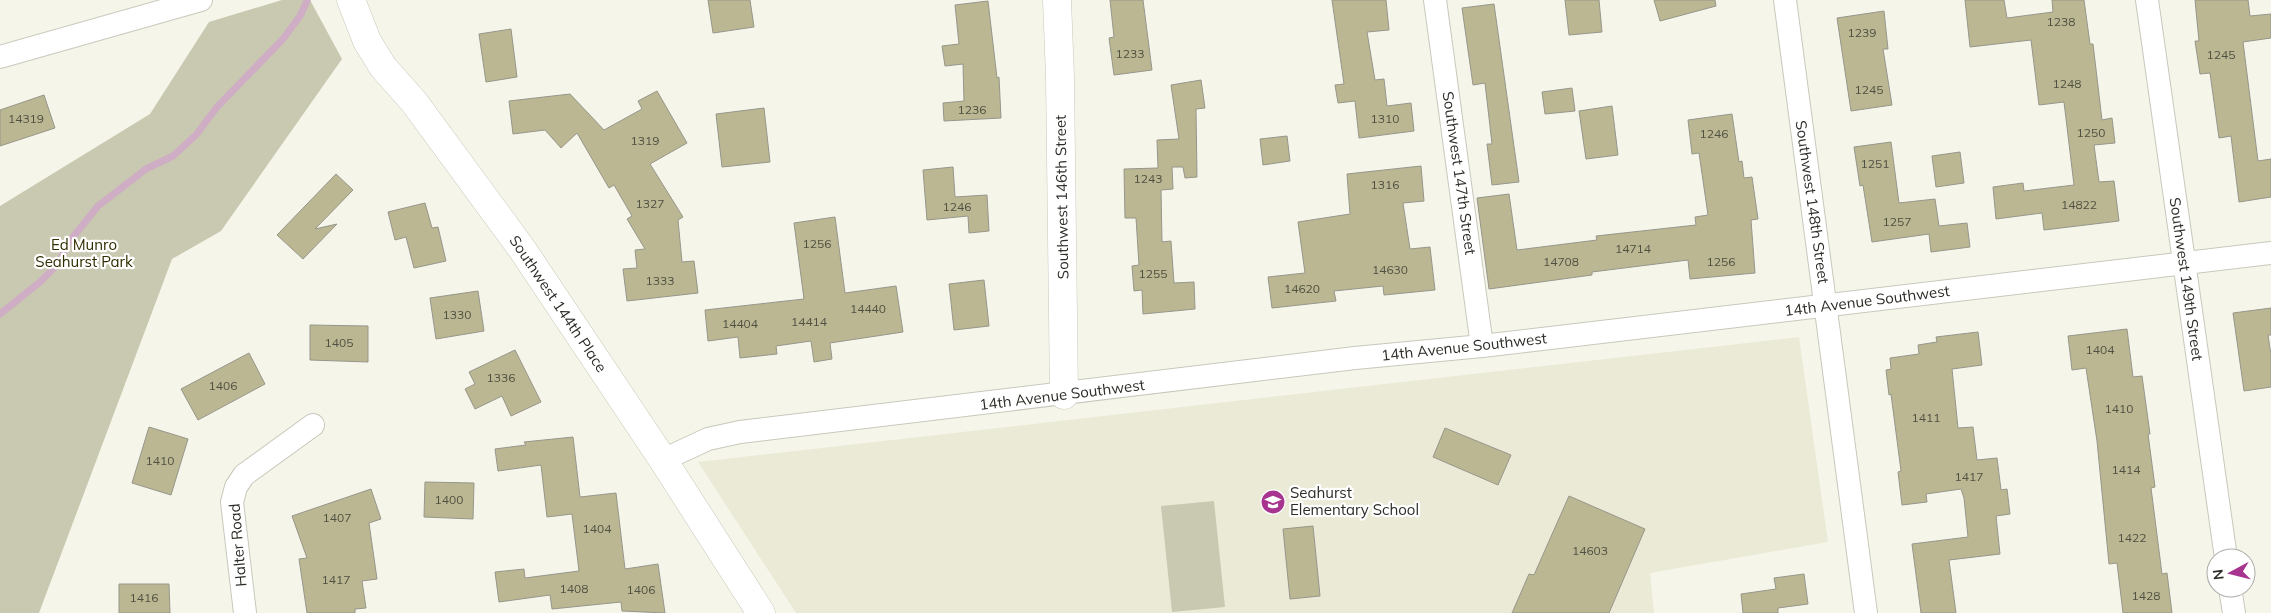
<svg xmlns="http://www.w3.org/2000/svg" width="2271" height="613" font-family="Mulish,sans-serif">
<rect width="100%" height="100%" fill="#f5f5e9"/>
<polygon fill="#ebead7" points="1799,337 1828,542 1650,573 1654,613 796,613 698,462"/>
<g fill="#c9c8b0">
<polygon points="282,0 310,0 342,59 221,231 172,259 39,613 0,613 0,206 150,114 209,22"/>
<polygon points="1214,501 1225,607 1172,612 1161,506"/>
</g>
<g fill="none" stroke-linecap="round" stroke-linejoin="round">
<polyline stroke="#cfadc4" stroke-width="7" points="0,314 40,282 58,264 69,242 98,206 146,169 173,156 196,135 217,107 283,39 300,16 307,1"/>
</g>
<g fill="#bab792" stroke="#97968b">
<polygon points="708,0 750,0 754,27 713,33"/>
<polygon points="1110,0 1143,0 1152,70 1114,75 1109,38 1114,37"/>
<polygon points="1332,0 1386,0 1389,30 1367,32 1375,80 1384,79 1387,106 1411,103 1414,131 1359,138 1355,101 1338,103 1335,85 1344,84"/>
<polygon points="1565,0 1599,0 1602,32 1569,35"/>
<polygon points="1654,0 1715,0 1716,6 1660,21"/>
<polygon points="1965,0 2004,0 2007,18 2053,12 2052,0 2084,0 2090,44 2093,44 2102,120 2112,118 2115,143 2094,145 2099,182 2114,181 2119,221 2044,230 2042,213 1996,219 1993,187 2023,183 2024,191 2074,185 2064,102 2039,105 2031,40 1970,47"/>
<polygon points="2195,0 2248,0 2250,16 2271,14 2271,38 2243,42 2258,161 2271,159 2271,197 2239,202 2231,136 2219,138 2210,73 2200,74 2195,41 2199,41"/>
<polygon points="988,1 997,78 999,77 1001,118 944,121 943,103 964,101 963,64 945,66 942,46 959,44 955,5"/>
<polygon points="1494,4 1519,182 1492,185 1487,144 1492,144 1485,83 1473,85 1462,8"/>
<polygon points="1884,11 1888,49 1883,49 1892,105 1851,111 1837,18"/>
<polygon points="511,29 517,77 486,82 479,34"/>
<polygon points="1201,80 1205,108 1196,109 1197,177 1185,178 1183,167 1172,167 1173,189 1161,190 1162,242 1171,241 1174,283 1194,282 1195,309 1143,314 1142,290 1134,291 1132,266 1139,265 1136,218 1125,218 1124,169 1158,168 1157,140 1179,139 1171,85"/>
<polygon points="1572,88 1575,111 1545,114 1542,92"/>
<polygon points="657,91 687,143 650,164 683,217 678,220 682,262 694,261 698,293 627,301 623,269 637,268 635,250 645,249 627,219 632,216 614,185 609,188 577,133 561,148 545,130 513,134 509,101 570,94 604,130 642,109 638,101"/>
<polygon points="44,95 55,128 0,146 0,110"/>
<polygon points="1612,106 1618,155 1586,159 1579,111"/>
<polygon points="764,108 770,162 722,167 716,114"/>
<polygon points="1732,114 1739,162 1742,161 1744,178 1752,177 1758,219 1751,220 1755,273 1690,279 1688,260 1592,272 1592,275 1489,289 1477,198 1509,194 1517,250 1597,240 1596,236 1696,225 1695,217 1708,215 1699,153 1692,154 1688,120"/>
<polygon points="1287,136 1290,161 1263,165 1260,139"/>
<polygon points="1891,142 1899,203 1935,199 1939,226 1967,223 1970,247 1931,252 1929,234 1872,242 1863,185 1860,186 1854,147"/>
<polygon points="1960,152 1964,183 1936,187 1932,156"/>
<polygon points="1421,166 1424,201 1403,203 1410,249 1430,247 1435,290 1384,295 1383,286 1334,291 1336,301 1272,308 1268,277 1305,273 1298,222 1350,214 1347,174"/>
<polygon points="953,167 955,197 987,195 989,231 969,233 968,216 927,220 923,170"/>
<polygon points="336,174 353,190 315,229 337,224 303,259 277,235"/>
<polygon points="425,203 432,228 438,227 446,261 414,268 406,237 395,240 388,212"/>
<polygon points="835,217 845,293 896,286 903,332 830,343 832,359 814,362 811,341 776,346 777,354 740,358 738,337 708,341 705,310 804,299 794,223"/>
<polygon points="984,280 989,326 954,330 949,284"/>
<polygon points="478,291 484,331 436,339 430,298"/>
<polygon points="2271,308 2271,335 2268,335 2271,355 2271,387 2244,391 2233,313"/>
<polygon points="310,325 368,326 368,362 310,360"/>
<polygon points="2127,329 2133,377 2142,376 2150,434 2148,434 2155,487 2151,488 2162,574 2167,573 2172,613 2123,613 2117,563 2109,564 2097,441 2086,368 2072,370 2068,336"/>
<polygon points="1978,332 1982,365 1952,369 1958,428 1973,427 1977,460 1997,458 2001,490 2007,489 2010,514 1996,516 2000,554 1949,560 1956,613 1921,613 1912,544 1968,537 1964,498 1961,489 1926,494 1927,502 1902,505 1898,472 1901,471 1891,394 1889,395 1886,370 1891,369 1890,358 1919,354 1918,345 1937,342 1936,337"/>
<polygon points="515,350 541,402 511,416 502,396 475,409 465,389 475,384 469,372"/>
<polygon points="249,353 265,384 198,420 181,389"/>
<polygon points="149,427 188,439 171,495 132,483"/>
<polygon points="1445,428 1511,455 1498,485 1433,457"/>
<polygon points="573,437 580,497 616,493 625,569 658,564 665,613 622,611 621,602 552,609 550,595 499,602 495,572 524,569 525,578 579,571 572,514 547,517 541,465 498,471 495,449 526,445 524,442"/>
<polygon points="425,482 474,483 473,519 424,517"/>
<polygon points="371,489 381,519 369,523 377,579 362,581 366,608 355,609 355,613 307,613 299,559 307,558 292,516"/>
<polygon points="1569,496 1645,529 1609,613 1512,613 1529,574 1534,575"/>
<polygon points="1313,526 1320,596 1290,599 1283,529"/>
<polygon points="1804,574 1808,604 1778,608 1778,613 1743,613 1741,594 1776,589 1774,578"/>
<polygon points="119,584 169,584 170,613 119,613"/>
</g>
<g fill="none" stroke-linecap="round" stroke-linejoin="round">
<defs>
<g id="minor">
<polyline points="1435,0 1482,346"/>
<polyline points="1785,0 1866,613"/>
<polyline points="2147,0 2226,558"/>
<polyline points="0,57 201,0"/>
<polyline points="663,460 708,439 740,432 1355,358 1482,346 2271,253"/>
<polyline points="2230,588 2234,613"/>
<polyline points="245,613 232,502 236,487 244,475 313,425"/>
</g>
<g id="tertiary">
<polyline points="351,0 367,41 383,67 414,102 522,249 663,460 761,613"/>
<polyline points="1057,0 1060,77 1064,395"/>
</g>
</defs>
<use href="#minor" stroke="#c9c8bc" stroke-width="24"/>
<use href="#tertiary" stroke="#c9c8bc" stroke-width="29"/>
<use href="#minor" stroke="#fff" stroke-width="22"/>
<use href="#tertiary" stroke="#fff" stroke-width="28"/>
</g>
<defs>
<symbol id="school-disc" viewBox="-11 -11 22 22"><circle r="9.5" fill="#a7348f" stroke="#fff"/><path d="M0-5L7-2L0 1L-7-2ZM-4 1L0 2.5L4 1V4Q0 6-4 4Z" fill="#fff"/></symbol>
</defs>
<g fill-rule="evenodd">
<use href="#school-disc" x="1259" y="488" width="28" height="28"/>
</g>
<g text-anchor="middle" stroke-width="4.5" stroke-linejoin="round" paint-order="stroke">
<g font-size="12" fill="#505042">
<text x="2061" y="26">1238</text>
<text x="1862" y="37">1239</text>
<text x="1130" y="58">1233</text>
<text x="2221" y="59">1245</text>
<text x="2067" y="88">1248</text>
<text x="1869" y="94">1245</text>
<text x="972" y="114">1236</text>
<text x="26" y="123">14319</text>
<text x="1385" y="123">1310</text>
<text x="2091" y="137">1250</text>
<text x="1714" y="138">1246</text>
<text x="645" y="145">1319</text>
<text x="1875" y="168">1251</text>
<text x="1148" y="183">1243</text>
<text x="1385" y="189">1316</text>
<text x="650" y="208">1327</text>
<text x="2079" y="209">14822</text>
<text x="957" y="211">1246</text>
<text x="1897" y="226">1257</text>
<text x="817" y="248">1256</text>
<text x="1633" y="253">14714</text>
<text x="1561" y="266">14708</text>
<text x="1721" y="266">1256</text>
<text x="1390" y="274">14630</text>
<text x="1153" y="278">1255</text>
<text x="660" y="285">1333</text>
<text x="1302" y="293">14620</text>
<text x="868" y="313">14440</text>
<text x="457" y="319">1330</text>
<text x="809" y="326">14414</text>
<text x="740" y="328">14404</text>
<text x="339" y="347">1405</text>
<text x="2100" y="354">1404</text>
<text x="501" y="382">1336</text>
<text x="223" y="390">1406</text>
<text x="2119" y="413">1410</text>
<text x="1926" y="422">1411</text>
<text x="160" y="465">1410</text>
<text x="2126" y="474">1414</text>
<text x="1969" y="481">1417</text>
<text x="449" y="504">1400</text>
<text x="337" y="522">1407</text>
<text x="597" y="533">1404</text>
<text x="2132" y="542">1422</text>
<text x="1590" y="555">14603</text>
<text x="336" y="584">1417</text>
<text x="574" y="593">1408</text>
<text x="641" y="594">1406</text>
<text x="2146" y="600">1428</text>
<text x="144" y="602">1416</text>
</g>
<g font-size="15" fill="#2d2d28" stroke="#fff">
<text transform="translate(1459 173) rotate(82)" y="5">Southwest 147th Street</text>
<text transform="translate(1062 197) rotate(-91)" y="5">Southwest 146th Street</text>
<text transform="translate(1812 202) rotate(82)" y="5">Southwest 148th Street</text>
<text transform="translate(2186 279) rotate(82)" y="5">Southwest 149th Street</text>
<text transform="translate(1867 301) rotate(-7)" y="5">14th Avenue Southwest</text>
<text transform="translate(558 304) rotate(56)" y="5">Southwest 144th Place</text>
<text transform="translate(1464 347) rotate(-6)" y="5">14th Avenue Southwest</text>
<text transform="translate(1062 395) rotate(-7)" y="5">14th Avenue Southwest</text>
<text transform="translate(238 545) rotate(-95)" y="5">Halter Road</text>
</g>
<g font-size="15" fill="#312d00" stroke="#fff">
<text x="84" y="250">Ed Munro<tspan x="84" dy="17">Seahurst Park</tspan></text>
</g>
<g font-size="15" fill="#2d2d28" stroke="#fff" text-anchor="start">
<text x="1290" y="498">Seahurst<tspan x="1290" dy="17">Elementary School</tspan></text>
</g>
</g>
<g transform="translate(2231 573) rotate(263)"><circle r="24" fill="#ffffff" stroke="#ababa9"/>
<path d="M0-4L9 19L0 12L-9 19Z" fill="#a7348f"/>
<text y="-8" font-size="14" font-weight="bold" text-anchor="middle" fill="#2d2d28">N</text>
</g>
</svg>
